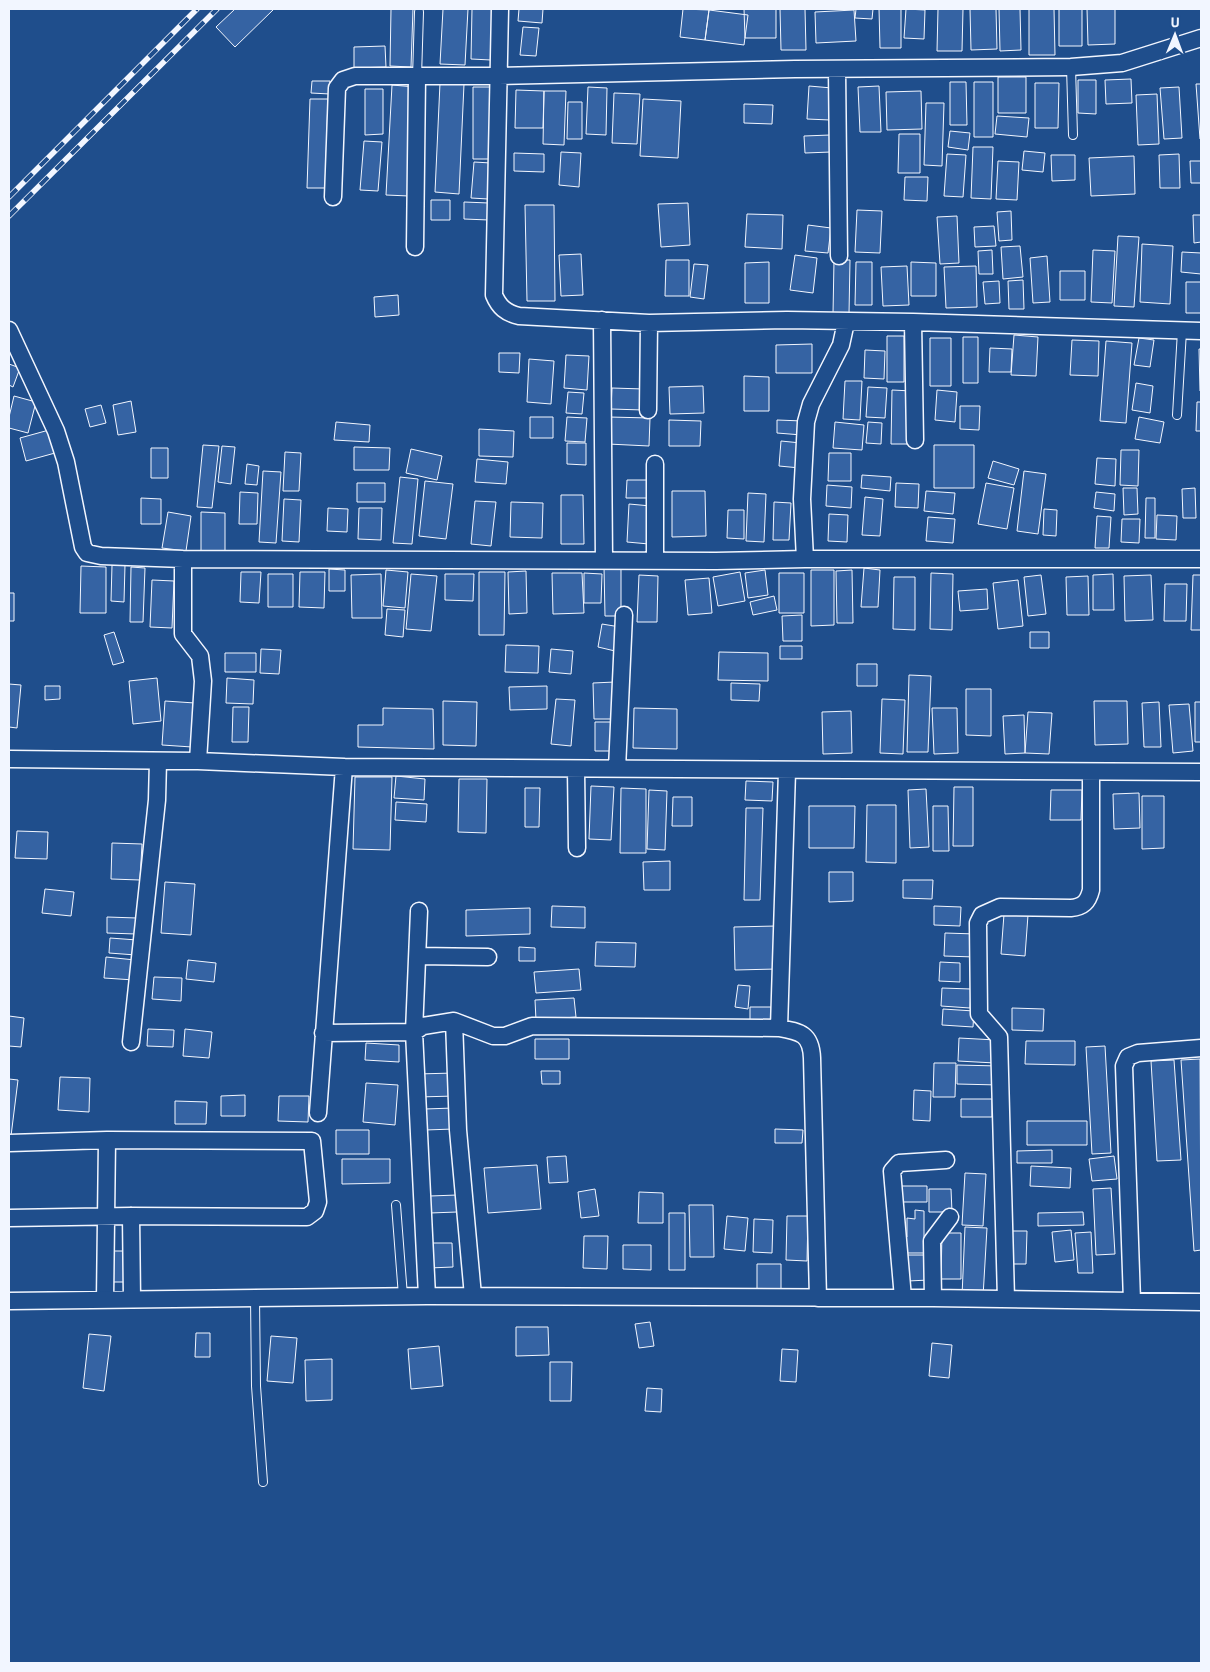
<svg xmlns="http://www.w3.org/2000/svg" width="1210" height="1672" viewBox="0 0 1210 1672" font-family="'Titillium Web',sans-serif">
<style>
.building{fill:#3563a3;stroke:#f2f6ff}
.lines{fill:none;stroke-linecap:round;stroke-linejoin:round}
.service-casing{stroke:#f2f6ff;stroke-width:10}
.minor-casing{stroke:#f2f6ff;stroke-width:19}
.service{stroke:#1f4e8c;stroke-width:8}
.minor{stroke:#1f4e8c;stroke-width:16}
.rail-casing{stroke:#f2f6ff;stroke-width:5.5}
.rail{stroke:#1f4e8c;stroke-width:4;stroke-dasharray:11;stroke-linecap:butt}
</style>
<rect width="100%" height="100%" fill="#1f4e8c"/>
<path class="building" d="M235,9H274L235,47L216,27Z
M391,9H413L411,67L390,66Z
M443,9H468L465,65L440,64Z
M472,9H493L491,60L471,59Z
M519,9H543L542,23L518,21Z
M683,9L709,10L705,40L680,37Z
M744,9H776V38H745Z
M780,9H805L806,50H781Z
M856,9H873L872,19L855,18Z
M879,9H901V48H880Z
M906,9L925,10L924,39L904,38Z
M938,9H963L962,51H937Z
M970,9H996L997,49L971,50Z
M999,9H1020L1021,50L1000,51Z
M1029,9H1054L1055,55H1029Z
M1059,9H1082V46H1059Z
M1087,9H1115V44L1088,45Z
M709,10L748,15L744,45L705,40Z
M854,10L856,41L816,43L815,12Z
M523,27L539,28L536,56L520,55Z
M385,46L386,67L354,68V47Z
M998,77H1026V113H998Z
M1131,79L1132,103L1106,104L1105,80Z
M1078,80H1096V114L1078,113Z
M312,81H330V94L311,93Z
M950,82H966L967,125H950Z
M974,82H993V137H974Z
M440,83L464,84L459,194L435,192Z
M1035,83H1059L1058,128H1035Z
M1196,84H1201V139H1200Z
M392,85L415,87L409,196L386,195Z
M809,86L832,88L830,120L807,119Z
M879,86L881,132H860L858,87Z
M473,87H491V159H473Z
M588,87L607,88L606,135L586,134Z
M1179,87L1182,138L1164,139L1160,88Z
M365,89H383V134L365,135Z
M516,90L544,91L543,128H515Z
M544,91H566L564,145L543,144Z
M921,91L922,129L887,130L886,92Z
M614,93L640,94L637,144L612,143Z
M1157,94L1159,144L1138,145L1136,95Z
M310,99H328L325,188H307Z
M643,99L681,101L678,158L640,156Z
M568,102H582V139H567Z
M926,103H944L942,166L924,165Z
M744,104L773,105L772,124L744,123Z
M997,116L1029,118L1027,137L995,134Z
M950,131L970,133L968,150L948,147Z
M899,134H920V173H898Z
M830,135L831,152L805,153L804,136Z
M364,141L382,142L378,191L360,190Z
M973,147H993L991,199L971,198Z
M1024,151L1045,153L1043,172L1022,170Z
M561,152L581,153L579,187L559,185Z
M514,153L544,154V172L514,171Z
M947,154L966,155L963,197L944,196Z
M1179,154L1180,188H1160L1159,155Z
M1051,155H1075V180L1052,181Z
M1134,156L1135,194L1091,196L1089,158Z
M998,161L1019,162L1017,200L996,199Z
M1190,161H1201V183H1191Z
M474,162L491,163L488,199L471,198Z
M905,177H928L927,201L904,200Z
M431,200H450V220H431Z
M464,202L489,203V220L464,219Z
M688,203L690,245L661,247L658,204Z
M525,205H554L555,301H527Z
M857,210L882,211L880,253L855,252Z
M1011,211L1012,240L999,241L997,212Z
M747,214L783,215L782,249L745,247Z
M1193,215H1201V242L1194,243Z
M957,216L959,263L940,264L937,217Z
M808,225L831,228L828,253L805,251Z
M994,226L996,246L975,247L974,227Z
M1118,236L1139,237L1134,307L1114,306Z
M1142,244L1173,246L1170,304L1140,302Z
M1020,246L1023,277L1003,279L1001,247Z
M992,250L993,274H979L978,251Z
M1093,250L1115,251L1112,303L1091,302Z
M1182,252L1201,253V274L1181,272Z
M581,254L583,295L561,296L559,255Z
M795,255L817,258L813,293L790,290Z
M1047,256L1050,302L1033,303L1030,258Z
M666,260H689V296H665Z
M834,260H850L849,314H833Z
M769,262V303H745V263Z
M856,262H872V305H855Z
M911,262L936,263V296H911Z
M694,264L708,265L704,299L690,297Z
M907,266L909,305L883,306L881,267Z
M976,266L977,307L946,308L944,267Z
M1060,271H1085V300H1060Z
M1023,280L1024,309H1009L1008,281Z
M999,281L1000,303L985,304L983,282Z
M1186,282H1201V313H1186Z
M398,295L399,315L375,317L374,297Z
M1014,335L1038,337L1036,376L1011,375Z
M887,336H904V382H887Z
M963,337H978V383H963Z
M930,338H951V386H930Z
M1139,338L1154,340L1150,367L1134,365Z
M1072,340L1099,341L1098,376L1070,375Z
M1106,341L1132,343L1126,423L1100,421Z
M812,344V373H776V345Z
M990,348L1012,349L1011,372H989Z
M1199,349H1201V390L1200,391Z
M865,350L885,351L884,379L864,378Z
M499,353H520L519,373L499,372Z
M566,355L589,356L587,390L564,388Z
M529,359L554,361L551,404L527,402Z
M9,364L20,368L13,387L9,385Z
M744,376L769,377V411H744Z
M845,381H862L860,420L843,419Z
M1136,383L1153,386L1150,413L1132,410Z
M703,386L704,413L670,414L669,387Z
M868,387L887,388L885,418L866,417Z
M612,388L644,389L643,410L611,409Z
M892,390L912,391L911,444H891Z
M937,390L957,392L955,422L935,420Z
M568,392L584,393L582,414L566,413Z
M14,396L36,402L28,433L9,428V417Z
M131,401L136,432L118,435L113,405Z
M1197,402H1201V431H1196Z
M101,405L106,423L90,427L85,409Z
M960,406H980L979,430L960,429Z
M530,417H553V438H530Z
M567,417L587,418L585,442L565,441Z
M609,417L650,418L649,446L608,444Z
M1139,417L1164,422L1160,443L1135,439Z
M669,420L701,421L700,446H669Z
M777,420L803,421L802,435L777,433Z
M336,422L370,425L369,442L334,440Z
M835,422L864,425L862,450L833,448Z
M868,422L882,423L881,444L866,443Z
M479,429L514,431L513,457L479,456Z
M49,430L55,453L26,461L20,438Z
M781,441L801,443L800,468L779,466Z
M567,443H586V465L567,464Z
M203,445L219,446L212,508L197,507Z
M934,445H974V488H934Z
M222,446L235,447L231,484L218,482Z
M354,447L390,448L389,470H354Z
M151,448H168V478H151Z
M411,449L442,456L437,480L406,473Z
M1121,450H1139L1138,486L1120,485Z
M285,452L301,453L299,491H283Z
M829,453H851V481H828Z
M1097,458L1116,459L1115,486L1095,484Z
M477,459L508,462L506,484L475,482Z
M993,461L1019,469L1014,485L988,478Z
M247,464L259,466L257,485L245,484Z
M263,471L281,472L276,543L259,542Z
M1024,471L1046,474L1038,534L1017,531Z
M862,475L891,477L890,491L861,488Z
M400,477L418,479L412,544L393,543Z
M627,480H655V498H626Z
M425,481L453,484L446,539L419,536Z
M357,483H385V502H357Z
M896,483L919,484L918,508L895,507Z
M986,483L1014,488L1007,529L978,524Z
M827,485L852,487L851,508L826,506Z
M1123,488H1137L1138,514L1124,515Z
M1195,488L1196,518H1183L1182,489Z
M672,491H705L706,536L672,537Z
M926,491L955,493L953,514L924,511Z
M240,492L258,493L257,524H239Z
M1096,492L1115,494L1114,511L1094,508Z
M748,493L766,494L764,542L746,541Z
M561,495H583L584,544H561Z
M865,497L883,499L880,536L862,535Z
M141,498L161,499V524H141Z
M1146,498H1155V538H1145Z
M284,499L301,500L299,542L282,541Z
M475,501L496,502L491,546L471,544Z
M511,502L543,503L542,538L510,537Z
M774,502L791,503L789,540H773Z
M629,504L651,506L649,544L627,542Z
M328,508L348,509L347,532L327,531Z
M359,508H382L381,540L358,539Z
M1044,509L1057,510L1056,536L1043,535Z
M728,510H744V539L727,538Z
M168,512L191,516L186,551L162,548Z
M201,512L225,513V552H201Z
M829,514L848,515L847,542L828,541Z
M1157,515L1177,516L1176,540L1156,539Z
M1097,516L1111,517L1109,548H1095Z
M928,517L955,519L953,543L926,541Z
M1122,519H1140L1139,543L1121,542Z
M112,565H125L124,602L111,601Z
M81,566L106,567V613H80Z
M131,567L145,568L143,622H130Z
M604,567H621V616H605Z
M864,568L880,570L878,607H861Z
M329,569L345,570V591H329Z
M386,570L408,572L405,608L383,606Z
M765,570L768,595L748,598L745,573Z
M811,570H834V625L811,626Z
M852,570L853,623H837L836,571Z
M526,571L527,613L509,614L508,572Z
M241,572H261L259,603L240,602Z
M300,572H325L324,608L299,607Z
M479,572H505L504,635H479Z
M740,572L745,601L718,606L713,577Z
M552,573H582L584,613L553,614Z
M584,573L602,574L601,603H584Z
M779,573H804V613H779Z
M931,573L953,574L952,630L930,629Z
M268,574H293V607H268Z
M381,574L382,618H352L351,575Z
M411,574L437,576L431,631L406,629Z
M445,574H474L473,601L445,600Z
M1113,574L1114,610H1093V575Z
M639,575L658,576L657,622H637Z
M1041,575L1046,614L1028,616L1024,577Z
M1151,575L1153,620L1125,621L1124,576Z
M1193,575H1201V630H1191Z
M1088,576L1089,615H1067L1066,577Z
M894,577H915V630L893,629Z
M709,578L712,613L688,615L685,580Z
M152,580L174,581L172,628L150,627Z
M1018,580L1023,626L998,629L993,583Z
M1165,584H1187L1186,621H1164Z
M987,589L988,609L960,611L958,591Z
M9,593H14V621H9Z
M774,596L777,610L753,615L750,602Z
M387,609L405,610L403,637L385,635Z
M802,615V641H783L782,616Z
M602,624L620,627L615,651L598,647Z
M114,632L124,662L113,665L104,635Z
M1030,632H1049V648H1030Z
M506,645L539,646L538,673L505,672Z
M780,646H802V659H780Z
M261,649L281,650L279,674L260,673Z
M551,649L573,651L571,674L549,672Z
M719,652L768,653V681L718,680Z
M225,653H256V672H225Z
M857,664H877V686H857Z
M909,675L931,676L928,752H907Z
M157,678L161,721L133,724L129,681Z
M227,678L254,680L253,704L226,703Z
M615,682L616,719H594L593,683Z
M731,683L760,684L759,701L731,700Z
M9,684L21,685L17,728L9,727Z
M45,686H60V699L45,700Z
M547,686V709L510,710L509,687Z
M966,689H991V736L966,735Z
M556,699L575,700L571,746L551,744Z
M882,699L905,700L903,754L880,753Z
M165,701L195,703L192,747L162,745Z
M443,701L477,702L476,746L443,745Z
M1094,701H1127L1128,744L1095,745Z
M1159,702L1161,747H1144L1142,703Z
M1195,702H1201V742H1195Z
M1189,704L1193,751L1173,753L1169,705Z
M233,707H249L248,742H232Z
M383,708L433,709L434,749L358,747V725H383Z
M634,708L677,709V749L633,748Z
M932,708H957L958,753L934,754Z
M851,711L852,753L823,754L822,712Z
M1028,712L1052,713L1049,754L1025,753Z
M1024,715L1025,753L1005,754L1003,716Z
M595,722H616V751H595Z
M396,776L425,779L424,800L394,798Z
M355,777H392L390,850L353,849Z
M459,779H487L486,833L458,832Z
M746,781L773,782L772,801L745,800Z
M591,786L614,787L611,840L589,839Z
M954,787H973V846H953Z
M525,788H540L539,827H525Z
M621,788L646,789V853H620Z
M926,789L929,847L910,848L908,790Z
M649,790L667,791L665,850L647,849Z
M1051,790H1082L1081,820H1050Z
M1139,793L1140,828L1114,829L1113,794Z
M1142,796H1164V848L1142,849Z
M673,797H692V826H672Z
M396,802L427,804L426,822L395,820Z
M867,805H896V863L866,862Z
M809,806H855L854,848H809Z
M933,806H948L949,851H933Z
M746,808H763L760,900H744Z
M17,831L48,832L47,859L15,858Z
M112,843L142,844L140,880L111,879Z
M670,861V890H644L643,862Z
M829,872H853V901L829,902Z
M903,880H933L932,899L903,898Z
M165,882L195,884L191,935L161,933Z
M45,889L74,892L71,916L42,913Z
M552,906L585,907V928L551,927Z
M934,906L961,907L960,926L934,925Z
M530,908V934L466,936V910Z
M1004,914L1028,915L1025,956L1001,954Z
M107,917L137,918L136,934L107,933Z
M776,926L777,969L735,970L734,927Z
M945,933L976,934L975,957L944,956Z
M110,938L137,940L136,955L109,953Z
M596,942L636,943L635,967L595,966Z
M519,947L535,948V961H519Z
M106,957L135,960L134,980L104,978Z
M188,960L216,963L214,982L186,979Z
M940,962L960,963V982L939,981Z
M579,969L581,990L536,993L534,972Z
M154,977L182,978L181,1001L152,999Z
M738,985L750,986L748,1009L735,1007Z
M942,988L971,989L970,1008L941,1006Z
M574,998L576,1017L536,1020L535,1000Z
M750,1007H771V1024H750Z
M1012,1008L1044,1009L1043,1031L1012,1030Z
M943,1009L974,1011L973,1027L942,1025Z
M9,1016L24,1018L21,1047L9,1046Z
M148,1029L174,1030L173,1047L147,1046Z
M185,1029L212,1032L209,1058L183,1056Z
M959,1038L996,1040L995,1063L958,1061Z
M535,1039H569V1059H535Z
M1026,1041H1075V1065L1025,1064Z
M366,1043L399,1045V1062L365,1060Z
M1105,1046L1111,1153L1092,1154L1086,1047Z
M1200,1059L1201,1250L1194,1251L1181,1060Z
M1174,1060L1181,1160L1157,1161L1151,1061Z
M934,1063H956L955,1097H933Z
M957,1065L999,1066V1085L957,1084Z
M541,1071H560V1084H542Z
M454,1073L455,1096L418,1097L417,1074Z
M60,1077L90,1078L89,1112L58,1110Z
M9,1079L18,1080L11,1136L9,1135Z
M366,1083L398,1085L395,1125L363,1122Z
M914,1090L931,1091L930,1121L913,1120Z
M245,1095V1116H221V1096Z
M279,1096H309L308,1122L278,1121Z
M961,1099H992V1117H961Z
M175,1101L207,1102L206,1124H175Z
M453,1108L454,1129L425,1130V1109Z
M1027,1121H1087V1145H1027Z
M775,1129L803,1130L802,1143H775Z
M336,1130H369V1154H336Z
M1052,1150V1163H1017V1151Z
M566,1156L568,1182L549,1183L547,1157Z
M1114,1156L1117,1179L1092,1181L1089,1159Z
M342,1159H390V1183L342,1184Z
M537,1165L541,1209L488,1213L484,1168Z
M1031,1166L1071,1168L1070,1188L1030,1186Z
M965,1173L986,1174L983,1226L962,1225Z
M900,1186H927V1202H899Z
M1111,1188L1115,1254L1096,1255L1093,1189Z
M595,1189L599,1216L581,1218L578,1192Z
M929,1189H951L952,1212H929Z
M639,1192L663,1193V1223H638Z
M457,1195V1212L430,1213V1196Z
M689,1205H713L714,1257H690Z
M915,1210L924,1211V1253H907V1249H901V1236L907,1237V1218L915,1219Z
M1083,1212L1084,1225L1038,1226V1213Z
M669,1213H685V1270H669Z
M727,1216L748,1218L745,1251L724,1249Z
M787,1216H808L807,1261L786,1260Z
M754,1219L773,1220L772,1253L753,1252Z
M965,1227L987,1228L983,1297L962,1296Z
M1071,1230L1074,1260L1055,1262L1052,1232Z
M1006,1231H1027L1026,1264H1005Z
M1091,1232L1093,1273H1078L1075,1233Z
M942,1233H961V1279H941Z
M584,1236H608L607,1269L583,1268Z
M428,1243H452L453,1267L429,1268Z
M623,1245H651V1270L623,1269Z
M106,1251H129L128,1282H106Z
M907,1255H929V1280L908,1281Z
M757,1264H781V1289H757Z
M650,1322L654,1346L639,1348L635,1324Z
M516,1327H548L549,1355L516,1356Z
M196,1333H210V1357H195Z
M89,1334L111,1336L104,1391L83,1388Z
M271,1336L297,1338L293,1383L267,1381Z
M932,1343L952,1345L949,1378L929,1376Z
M439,1346L443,1386L411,1389L408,1349Z
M782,1349L798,1350L796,1382L780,1381Z
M332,1359V1400L306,1401L305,1360Z
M550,1362H572L571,1401H550Z
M647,1388L662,1389L661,1412L645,1411Z"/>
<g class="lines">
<g class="service-casing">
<path id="service" d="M1071,67L1073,135
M417,77L419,12
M1177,415L1182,331
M396,1205L403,1296
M255,1298L256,1386L263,1482"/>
</g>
<g class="minor-casing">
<path id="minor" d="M500,9L494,295C499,307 506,313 519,316L649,323L787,320L913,322L1201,331
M837,69L839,256
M333,197L337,88L343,80L355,76H499L795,69L1071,67L1122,63L1201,38
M415,247L417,77
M602,320L604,560
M913,322L915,440
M9,330L56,431L66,462L83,547L87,553L101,556L183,559L716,561L805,559H1201
M648,410L649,323
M183,559V634L200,656L203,681L198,761
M805,559L802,499L806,422L811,404L841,345L846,322
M655,561V464
M9,759L198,761L344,767L1201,772
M576,769L577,848
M617,769L624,615
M419,911L414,1032L427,1296
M418,956L488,957
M454,1021L458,1130L473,1296
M779,1028L787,771
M323,1033L414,1032L423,1026L454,1021L493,1036H505L532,1026L779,1028C801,1032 811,1034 812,1058L818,1298
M131,1042L157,800L158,761
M318,1113L344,767
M9,1143L107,1140
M131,1216L132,1299
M9,1218L131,1216L307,1217L315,1211L318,1202L312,1141L107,1140L105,1300
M903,1298L892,1171L899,1163L946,1160
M933,1298L932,1241L950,1217
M1006,1299L999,1037L979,1014L978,923L982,915L1000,907L1071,908C1083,907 1088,902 1091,890V773
M9,1301L427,1296L933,1298L1201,1302
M1132,1301L1124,1066L1128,1057L1138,1053L1201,1048"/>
</g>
<use href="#service" class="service"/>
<use href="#minor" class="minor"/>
<g class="rail-casing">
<path id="rail" d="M9,197L197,9
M9,216L217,9"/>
</g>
<use href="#rail" class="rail"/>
</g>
<rect width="1210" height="1672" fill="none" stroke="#f2f6ff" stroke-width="20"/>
<g transform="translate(1175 35) rotate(1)" stroke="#1f4e8c" stroke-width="4" paint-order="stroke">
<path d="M0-4L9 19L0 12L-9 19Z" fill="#f2f6ff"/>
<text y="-8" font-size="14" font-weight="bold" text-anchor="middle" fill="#f2f6ff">U</text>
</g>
</svg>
